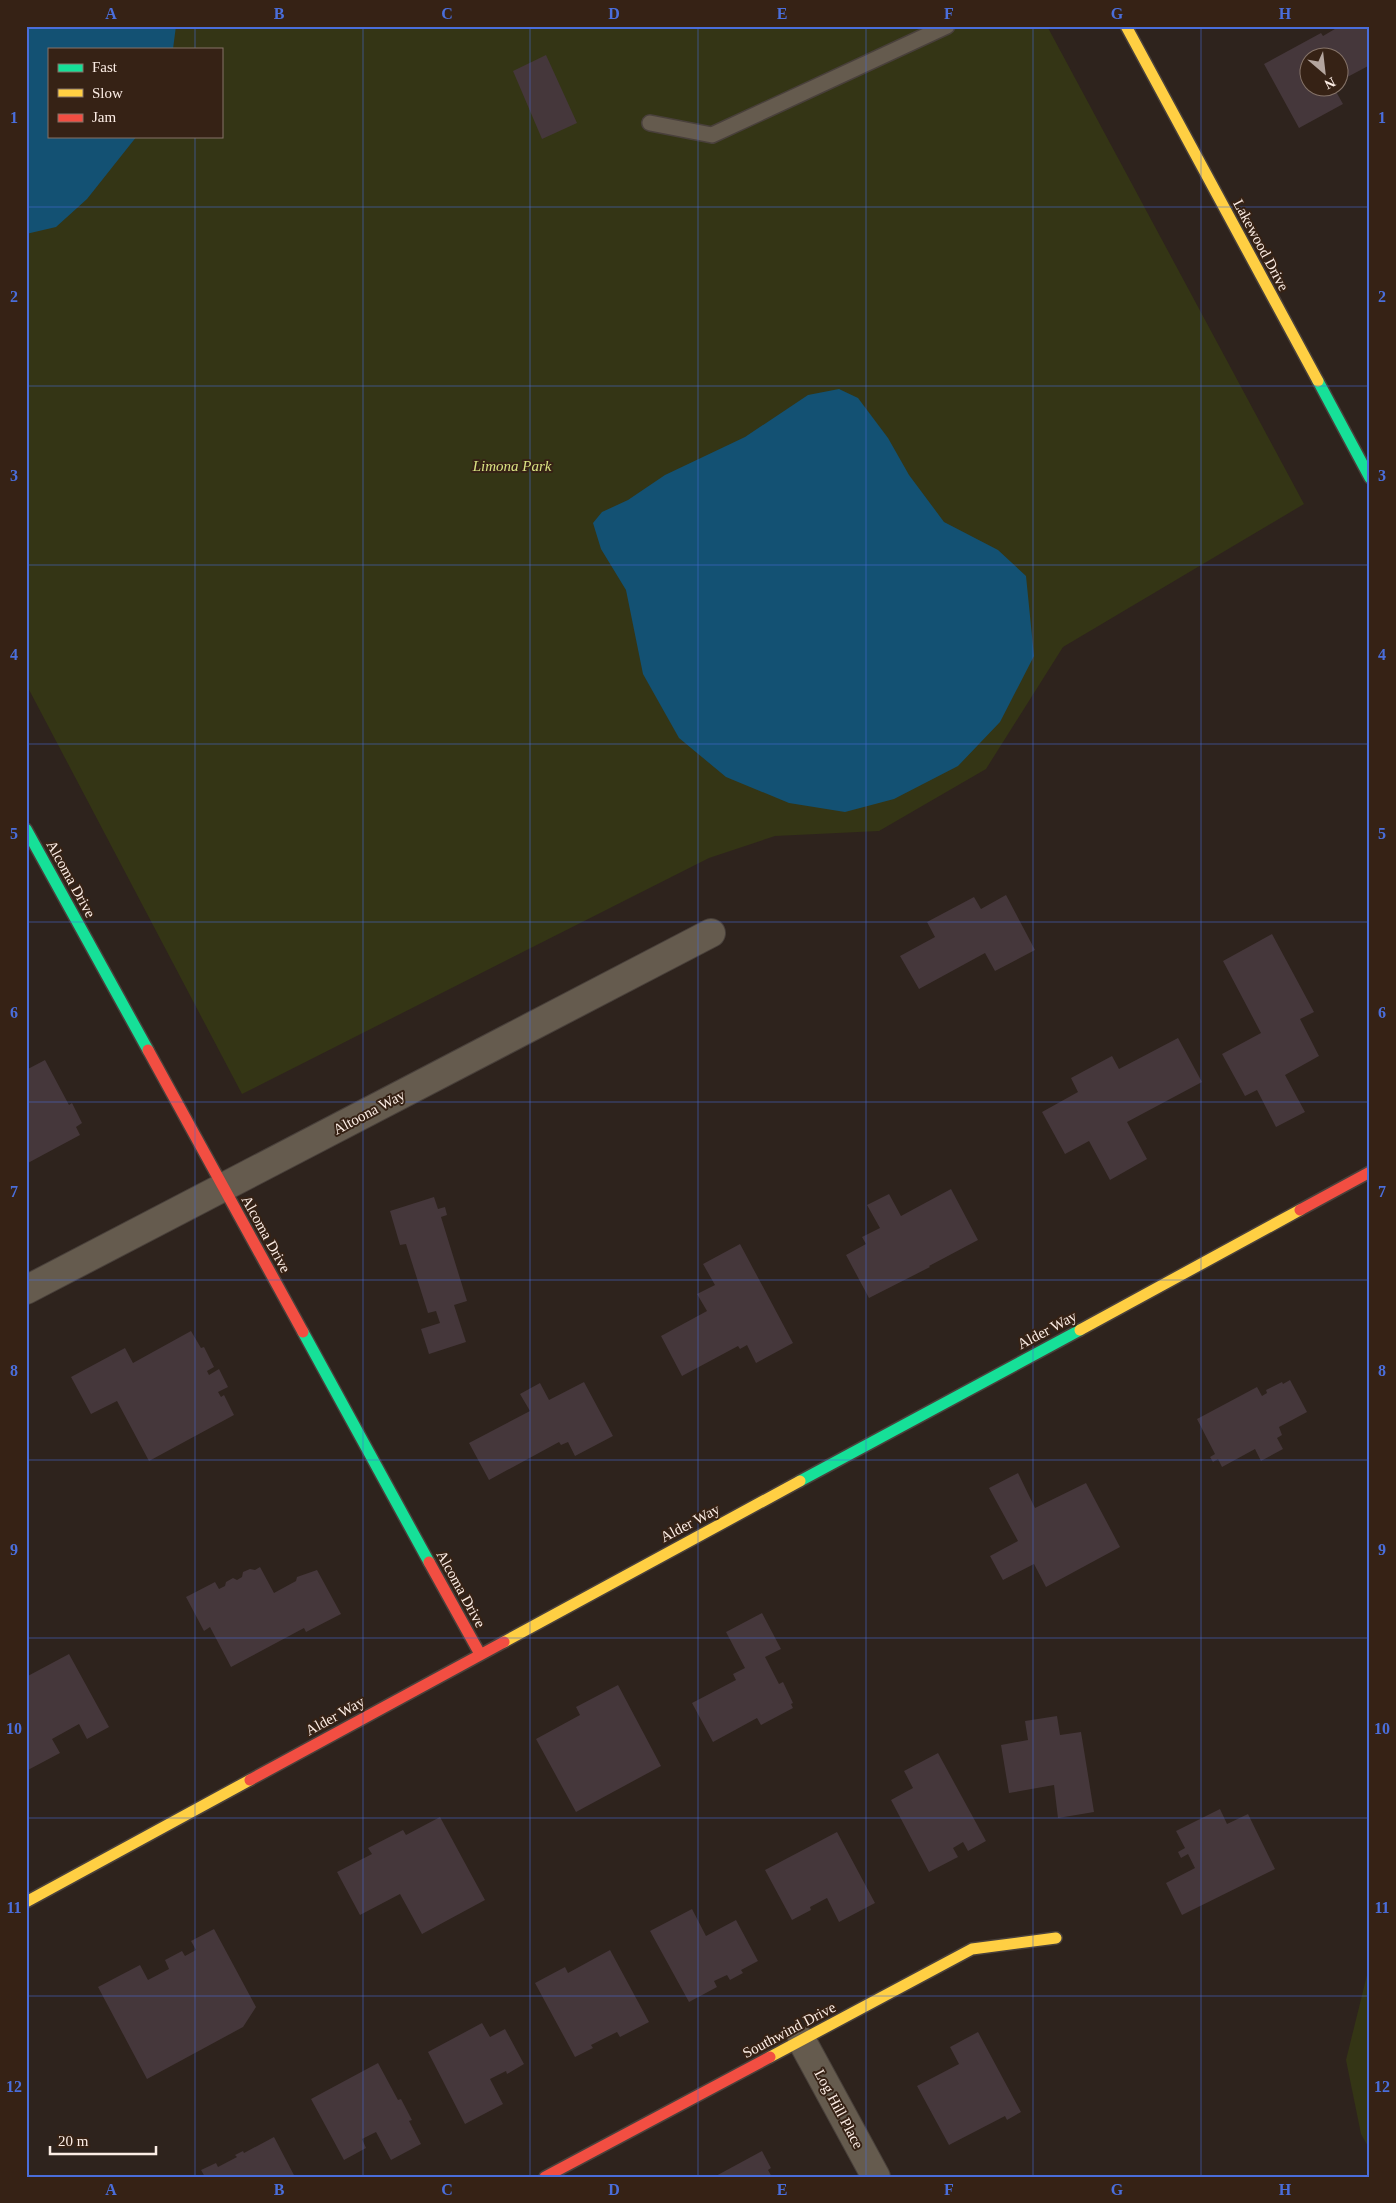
<svg xmlns="http://www.w3.org/2000/svg" width="1396" height="2203" viewBox="0 0 1396 2203" font-family="Georgia,serif">
<style>
.green{fill:#343515;fill-rule:evenodd}
.water{fill:#135173}
.building{fill:#45373b}
.lines{fill:none;stroke-linecap:round;stroke-linejoin:round}
.lane-casing{stroke:#49403b;stroke-width:18}
.street-casing{stroke:#49403b;stroke-width:30}
.fast-casing{stroke:#49403b;stroke-width:14}
.slow-casing{stroke:#49403b;stroke-width:14}
.jam-casing{stroke:#49403b;stroke-width:14}
.lane{stroke:#655b4e;stroke-width:15}
.street{stroke:#655b4e;stroke-width:28}
.fast{stroke:#16e098;stroke-width:11}
.slow{stroke:#ffcf43;stroke-width:11}
.jam{stroke:#f24e42;stroke-width:11}
.grid{fill:none;stroke:#4a6edb;stroke-width:1;stroke-opacity:0.55}
.labels{text-anchor:middle;stroke-width:4;stroke-linejoin:round;paint-order:stroke}
.street-label{font-size:15px;fill:#fcede5;stroke:#362215}
.park-label{font-size:15px;font-style:italic;fill:#d9e282;stroke:#362215}
.neatline{fill:none;stroke:#4a6edb;stroke-width:2}
.grid-label{font-size:16px;text-anchor:middle;font-weight:bold;fill:#4a6edb}
</style>
<rect width="100%" height="100%" fill="#2e231d"/>
<path class="green" d="M26,26H1047L1304,504L1063,647L986,769L879,831L775,836L709,858L242,1094L26,684ZM49,49H221V136H49Z
M1370,1973V2150L1361,2134L1346,2060L1367,1975Z"/>
<path class="water" d="M26,26H176L173,49H49V136H137L87,199L56,227L26,234Z
M839,389L858,398L888,438L909,475L944,522L998,550L1026,576L1034,656L1000,722L958,766L894,799L845,812L789,803L726,777L679,738L643,674L626,590L601,549L593,523L602,512L628,500L665,475L745,437L808,395Z"/>
<path class="building" d="M1340,26H1370V65L1338,82V58H1308V88H1334L1343,104L1299,128L1264,64L1321,33L1323,36Z
M546,55L577,123L542,139L513,71Z
M1006,895L1035,950L995,971L985,953L919,989L900,956L935,937L927,922L974,897L981,909Z
M1272,934L1314,1012L1300,1019L1319,1056L1285,1075L1305,1112L1276,1127L1257,1090L1245,1096L1222,1054L1261,1033L1223,961Z
M1178,1038L1202,1082L1127,1122L1147,1159L1110,1180L1089,1141L1065,1154L1042,1112L1078,1092L1071,1078L1112,1056L1119,1069Z
M45,1060L69,1105L72,1103L82,1123L76,1127L80,1135L26,1164V1070Z
M951,1189L978,1240L929,1266L930,1267L869,1298L846,1255L866,1244L862,1237L880,1228L867,1205L889,1194L901,1216Z
M434,1197L438,1209L445,1207L447,1215L441,1217L467,1301L454,1305L466,1342L429,1354L421,1329L440,1323L436,1311L428,1313L406,1244L400,1245L390,1211Z
M740,1244L793,1343L756,1363L747,1345L740,1349L738,1346L682,1376L661,1336L707,1311L697,1294L715,1285L703,1264Z
M191,1331L201,1348L204,1347L214,1367L207,1371L209,1375L219,1369L228,1387L218,1392L221,1397L224,1395L234,1415L149,1461L117,1401L91,1414L71,1377L125,1348L133,1363Z
M1290,1380L1307,1412L1279,1427L1282,1435L1277,1438L1283,1449L1261,1461L1255,1449L1222,1467L1218,1459L1213,1462L1210,1457L1215,1454L1197,1419L1257,1387L1262,1396L1267,1393L1266,1390L1282,1382L1283,1384Z
M584,1382L613,1436L575,1456L568,1442L561,1445L559,1442L489,1480L469,1443L530,1411L520,1394L540,1383L549,1400Z
M1018,1473L1035,1508L1086,1483L1120,1547L1046,1587L1034,1564L1003,1580L990,1556L1018,1541L989,1488Z
M260,1567L274,1593L296,1581L297,1577L317,1570L341,1614L306,1632L304,1628L231,1667L210,1627L204,1631L186,1597L215,1582L219,1589L225,1586L226,1582L233,1578L237,1580L242,1577L243,1572L250,1569L255,1570Z
M762,1613L781,1649L765,1657L779,1684L783,1682L793,1703L791,1704L793,1708L761,1725L757,1718L713,1742L692,1703L736,1680L733,1674L745,1668L726,1632Z
M69,1654L109,1727L87,1739L79,1724L52,1739L60,1753L26,1771V1677Z
M618,1685L661,1766L576,1812L536,1739L580,1715L576,1707Z
M1057,1716L1060,1735L1081,1732L1094,1812L1058,1818L1054,1785L1009,1793L1001,1745L1028,1740L1025,1721Z
M938,1753L986,1841L968,1851L963,1842L953,1848L958,1857L929,1872L891,1800L913,1788L904,1771Z
M1220,1809L1227,1824L1248,1814L1275,1869L1182,1915L1166,1883L1195,1868L1188,1854L1181,1858L1178,1852L1185,1848L1176,1831Z
M440,1817L485,1900L422,1934L400,1894L360,1915L337,1872L372,1854L368,1848L403,1830L406,1835Z
M837,1832L875,1903L839,1922L827,1898L810,1907L811,1910L792,1920L765,1870Z
M692,1909L706,1936L736,1920L758,1961L741,1970L743,1973L730,1980L727,1975L714,1981L717,1987L689,2002L650,1931Z
M214,1929L256,2007L243,2027L147,2079L98,1987L140,1965L148,1980L169,1969L165,1960L182,1951L185,1956L196,1950L191,1941Z
M610,1950L649,2022L620,2037L617,2032L591,2045L593,2048L575,2057L535,1983L565,1967L568,1973Z
M482,2023L490,2037L505,2029L524,2064L507,2074L506,2071L490,2079L503,2104L465,2124L428,2052Z
M978,2032L1021,2112L1007,2120L1005,2116L949,2145L917,2086L959,2064L950,2047Z
M378,2063L398,2100L401,2099L412,2120L409,2121L421,2144L391,2160L376,2132L362,2139L366,2148L344,2160L311,2099Z
M274,2137L295,2177H205L201,2170L216,2163L218,2167L237,2157L235,2155L243,2151L244,2153Z
M762,2151L771,2168L768,2170L772,2177H714Z"/>
<g class="lines">
<g class="lane-casing">
<path id="lane" d="M650,123L712,135L947,26"/>
</g>
<g class="street-casing">
<path id="street" d="M26,1290L711,933
M802,2041L876,2177"/>
</g>
<g class="fast-casing">
<path id="fast" d="M1318,381L1370,478
M26,829L148,1050
M303,1332L429,1562
M800,1481L1080,1330"/>
</g>
<g class="slow-casing">
<path id="slow" d="M1126,26L1318,381
M1080,1330L1300,1210
M504,1642L800,1481
M26,1902L250,1780
M770,2057L972,1949L1056,1938"/>
</g>
<g class="jam-casing">
<path id="jam" d="M148,1050L303,1332
M1300,1210L1370,1172
M429,1562L480,1654
M250,1780L504,1642
M545,2177L770,2057"/>
</g>
<use href="#lane" class="lane"/>
<use href="#street" class="street"/>
<use href="#fast" class="fast"/>
<use href="#slow" class="slow"/>
<use href="#jam" class="jam"/>
</g>
<path class="grid" d="M195,26V49M363,26V2177M530,26V2177M698,26V2177M866,26V2177M1033,26V2177M1201,26V2177M195,136V2177M26,207H1370M26,386H1370M26,565H1370M26,744H1370M26,922H1370M26,1102H1370M26,1280H1370M26,1460H1370M26,1638H1370M26,1818H1370M26,1996H1370"/>
<g class="labels">
<g class="street-label">
<text transform="translate(1261 245) rotate(62)" y="5">Lakewood Drive</text>
<text transform="translate(71 879) rotate(61)" y="5">Alcoma Drive</text>
<text transform="translate(369 1112) rotate(-28)" y="5">Altoona Way</text>
<text transform="translate(266 1234) rotate(61)" y="5">Alcoma Drive</text>
<text transform="translate(1047 1330) rotate(-28)" y="5">Alder Way</text>
<text transform="translate(690 1523) rotate(-28)" y="5">Alder Way</text>
<text transform="translate(461 1589) rotate(61)" y="5">Alcoma Drive</text>
<text transform="translate(335 1716) rotate(-29)" y="5">Alder Way</text>
<text transform="translate(789 2030) rotate(-28)" y="5">Southwind Drive</text>
<text transform="translate(839 2109) rotate(62)" y="5">Log Hill Place</text>
</g>
<g class="park-label">
<text x="512" y="471">Limona Park</text>
</g>
</g>
<rect width="1396" height="2203" fill="none" stroke="#362215" stroke-width="55"/>
<rect x="48" y="48" width="175" height="90" fill="#362215" stroke="#857368"/>
<rect x="58" y="64" width="25" height="8" fill="#16e098" stroke="#857368"/>
<text x="92" y="72" font-size="15" fill="#fcede5">Fast</text>
<rect x="58" y="89" width="25" height="8" fill="#ffcf43" stroke="#857368"/>
<text x="92" y="98" font-size="15" fill="#fcede5">Slow</text>
<rect x="58" y="114" width="25" height="8" fill="#f24e42" stroke="#857368"/>
<text x="92" y="122" font-size="15" fill="#fcede5">Jam</text>
<g transform="translate(1324 72) rotate(152)"><circle r="24" fill="#362215" stroke="#857368"/>
<path d="M0-4L9 19L0 12L-9 19Z" fill="#b4a69f"/>
<text y="-8" font-size="14" font-weight="bold" text-anchor="middle" fill="#fcede5">N</text>
</g>
<path d="M50 2146v8h106v-8" fill="none" stroke="#fcede5" stroke-width="2.5"/>
<text x="58" y="2146" font-size="15" fill="#fcede5" stroke="#362215" stroke-width="4" paint-order="stroke">20 m</text>
<rect x="28" y="28" width="1340" height="2148" class="neatline"/>
<g class="grid-label">
<text x="111" y="19">A</text>
<text x="279" y="19">B</text>
<text x="447" y="19">C</text>
<text x="614" y="19">D</text>
<text x="782" y="19">E</text>
<text x="949" y="19">F</text>
<text x="1117" y="19">G</text>
<text x="1285" y="19">H</text>
<text x="14" y="123">1</text>
<text x="1382" y="123">1</text>
<text x="14" y="302">2</text>
<text x="1382" y="302">2</text>
<text x="14" y="481">3</text>
<text x="1382" y="481">3</text>
<text x="14" y="660">4</text>
<text x="1382" y="660">4</text>
<text x="14" y="839">5</text>
<text x="1382" y="839">5</text>
<text x="14" y="1018">6</text>
<text x="1382" y="1018">6</text>
<text x="14" y="1197">7</text>
<text x="1382" y="1197">7</text>
<text x="14" y="1376">8</text>
<text x="1382" y="1376">8</text>
<text x="14" y="1555">9</text>
<text x="1382" y="1555">9</text>
<text x="14" y="1734">10</text>
<text x="1382" y="1734">10</text>
<text x="14" y="1913">11</text>
<text x="1382" y="1913">11</text>
<text x="14" y="2092">12</text>
<text x="1382" y="2092">12</text>
<text x="111" y="2195">A</text>
<text x="279" y="2195">B</text>
<text x="447" y="2195">C</text>
<text x="614" y="2195">D</text>
<text x="782" y="2195">E</text>
<text x="949" y="2195">F</text>
<text x="1117" y="2195">G</text>
<text x="1285" y="2195">H</text>
</g>
</svg>
